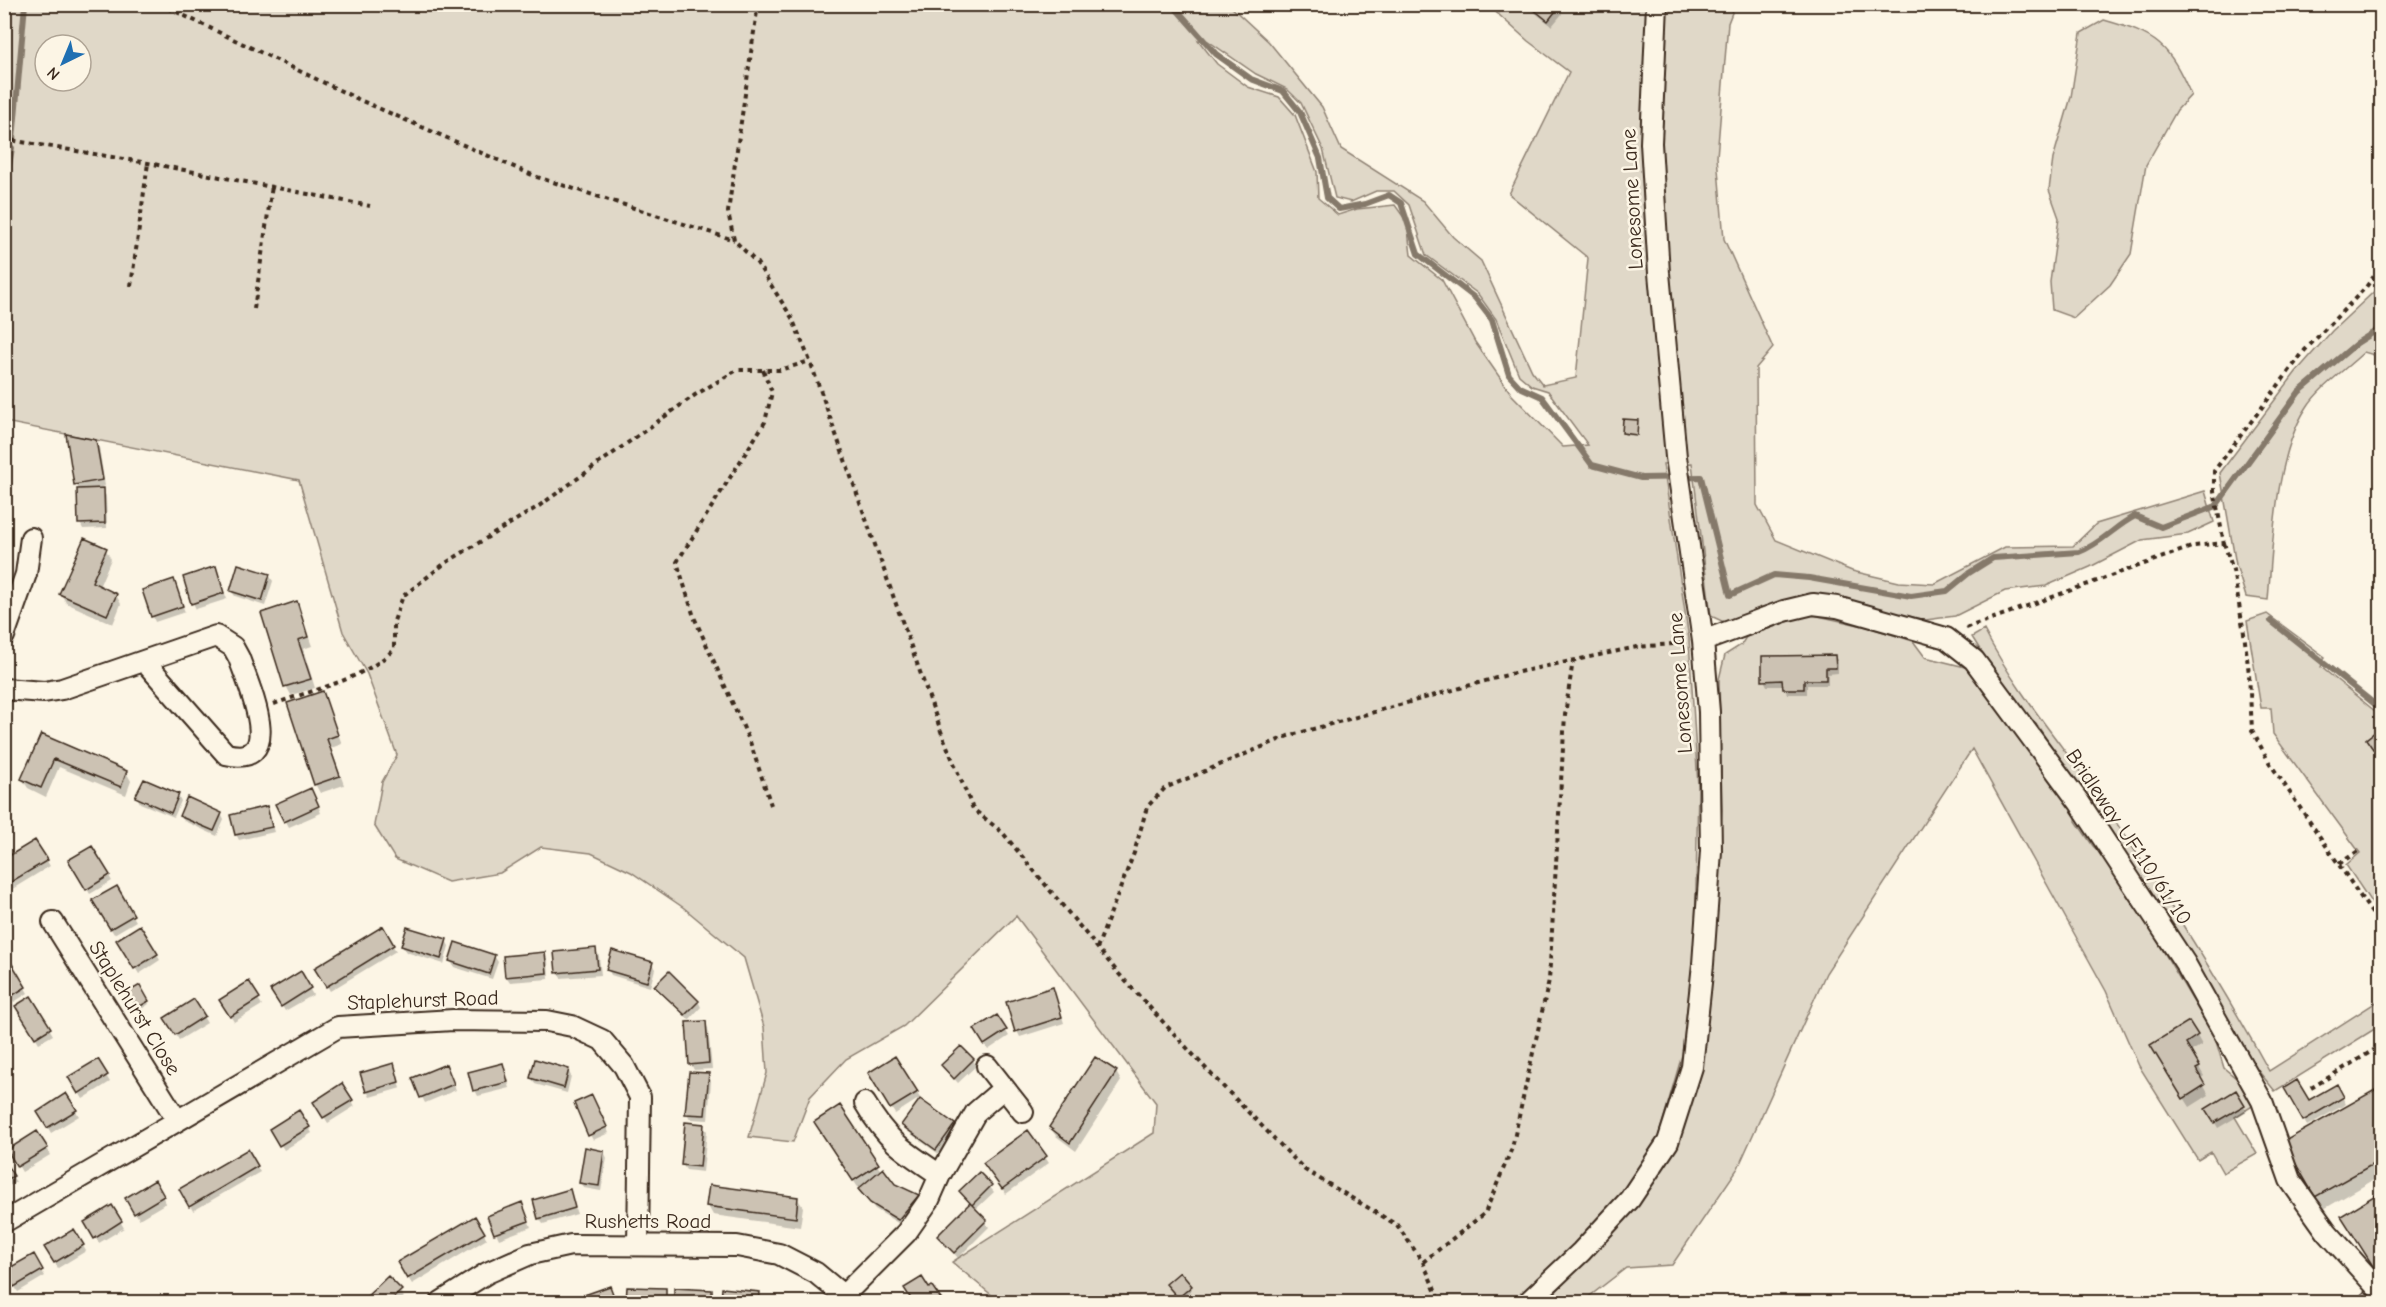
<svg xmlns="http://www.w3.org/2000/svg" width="2386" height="1307" viewBox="0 0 2386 1307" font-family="'Comic Neue',sans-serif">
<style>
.green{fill:#e0d8c8;stroke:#8e8173;stroke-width:1.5;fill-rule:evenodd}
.shadow{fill:#0003}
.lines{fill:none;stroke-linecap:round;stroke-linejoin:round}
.stream{stroke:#85796b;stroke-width:6}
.building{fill:#ccc2b3;stroke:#3b2a1e;stroke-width:1.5}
.minor-casing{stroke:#3b2a1e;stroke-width:24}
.path{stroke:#3b2a1e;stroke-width:4;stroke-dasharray:4.5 4.5;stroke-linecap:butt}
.minor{stroke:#fcf5e5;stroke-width:20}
.labels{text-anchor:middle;stroke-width:5;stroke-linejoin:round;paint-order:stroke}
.street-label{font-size:21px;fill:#3b2a1e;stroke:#fcf5e5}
</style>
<rect width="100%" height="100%" fill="#fcf5e5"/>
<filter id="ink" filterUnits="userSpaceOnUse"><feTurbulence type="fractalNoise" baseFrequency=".0167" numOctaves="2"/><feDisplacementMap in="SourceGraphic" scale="12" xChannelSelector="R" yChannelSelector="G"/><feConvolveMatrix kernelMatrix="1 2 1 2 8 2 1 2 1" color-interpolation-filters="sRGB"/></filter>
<g filter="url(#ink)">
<path class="green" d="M4,5H1229L1269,42L1322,107L1341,149L1423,201L1453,237L1481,261L1532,371L1543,385L1576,378L1588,258L1509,194L1569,72L1528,41L1488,5H1735L1728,23L1717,157L1724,239L1773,348L1756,368L1757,505L1776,540L1852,571L1899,582L1934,584L2005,547L2073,546L2096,524L2205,491L2214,522L2188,534L2142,540L2090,567L2046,586L2005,591L1955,616L1926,620L1810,594L1759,608L1726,623L1711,616L1692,463L1663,464L1689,639L1698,786L1695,940L1682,1055L1658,1138L1622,1192L1549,1271L1515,1302H1000L952,1262L1154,1133L1156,1103L1016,916L904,1026L846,1059L810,1097L793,1142L749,1137L767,1073L764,1027L744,958L684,908L631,872L591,853L541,847L500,873L448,882L395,859L374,825L382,782L397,755L367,674L343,632L299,480L5,422ZM1198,40L1208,41L1256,74L1287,89L1301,103L1323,149L1335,198L1351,202L1376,191H1394L1409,205L1426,255L1478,294L1496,319L1519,375L1532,386L1548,391L1588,445L1563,447L1512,395L1475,342L1442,280L1411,255L1407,222L1395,205L1357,209L1338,215L1318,198L1317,172L1295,115L1279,97L1248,87L1217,64ZM45,45H81V81H45Z
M2104,20C2157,35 2169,44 2191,95L2177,110L2146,165L2131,254L2110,285L2074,318L2052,310L2050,282L2059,218L2049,190L2053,159L2071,97L2081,33Z
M2381,285V357L2364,352C2347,368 2319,388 2307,407C2275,455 2273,542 2268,600L2246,597L2236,565L2220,473L2296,372L2332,331Z
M1809,614L1868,627L1913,641L1925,657L1969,668L2077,811L2076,821L2093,846L2111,863L2215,1038L2224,1068L2242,1083L2254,1105L2235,1117L2257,1154L2223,1173L2211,1152L2198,1160L2139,1066L2106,991L1972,749L1826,973L1738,1168L1672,1265L1626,1268L1582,1302H1546L1629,1215L1676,1147L1703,1065L1722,810L1719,679L1725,655L1741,645L1746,637Z
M2267,614L2325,657L2321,667L2381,716V741L2375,732L2366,739L2373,749L2381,743V917L2346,865L2360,853L2273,734L2271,708H2261L2247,621Z
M1984,630C2015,690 2059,741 2098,796C2159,885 2217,976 2269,1071L2381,999V1025L2275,1091L2250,1061L2036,723L2014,704L1972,637Z"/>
<path class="shadow" d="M1524,4H1554L1562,14L1552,26Z
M1637,421L1638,436L1625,435L1623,433Z
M95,441L99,447L105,486L90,490H103L106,496L107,528L83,529L80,523L79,489L76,484Z
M106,550L111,559L99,587L116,595L121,604L113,624L66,603L61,594Z
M215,568L227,599L196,609L193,603Z
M269,575L273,581L265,606L235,596L231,591Z
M173,581L185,612L155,622L143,591Z
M296,603L312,646L303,649L315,688L291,695L286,686Z
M1835,656L1838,662V673L1828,674V685H1807V694H1787L1784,686H1767L1764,680Z
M322,693L342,744L331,748L344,785L320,793L315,784Z
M2374,734L2382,744L2376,750L2368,739Z
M41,736L126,772L131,781L126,795L59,767L46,797L28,788L22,779Z
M178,795L181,801L174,817L140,803L137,797Z
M314,795L321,813L289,827L277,804Z
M267,808L274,832L239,840L236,834Z
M221,814L224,820L217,836L184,821L181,816Z
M35,842L50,866L4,894V860Z
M92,848L112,881L90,894L70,861Z
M116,888L136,921L114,934L94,901Z
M140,927L160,960L139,974L118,940Z
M382,928L396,951L330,991L316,968Z
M446,941L449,946L444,964L406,952L402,946Z
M596,950L599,956L601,975L561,978L557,972Z
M544,954L548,960L549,979L510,982L506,976Z
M6,956L28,993L14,1002L4,986Z
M494,956L498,962L492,979L454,967L451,961Z
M652,964L655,969L650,987L611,975L608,969Z
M300,973L313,995L285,1011L272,990Z
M248,983L262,1005L234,1022L221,1000Z
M656,986L698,1001L701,1007L689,1020Z
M139,987L149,1004L140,1010L130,993Z
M1055,994L1064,1023L1020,1037L1017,1031Z
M31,998L53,1035L39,1043L17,1006Z
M193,1001L207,1023L179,1040L166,1018Z
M997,1017L1009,1036L988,1050L976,1030Z
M705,1022L708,1028L712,1069L694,1070L691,1064Z
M2197,1036L2202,1045L2190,1052L2204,1076L2200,1079L2209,1095L2190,1107L2157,1055Z
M895,1058L920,1098L895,1114L870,1074Z
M973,1060L976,1066L958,1083L943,1066Z
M97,1061L110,1082L83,1099L70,1078Z
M502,1064L510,1088L478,1096L475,1090Z
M393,1065L401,1088L370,1097L367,1091Z
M568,1070L571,1076L567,1093L535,1084L532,1078Z
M449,1072L456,1090L425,1103L422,1097Z
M1116,1072L1121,1081L1076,1151L1056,1136L1050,1127Z
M708,1075L711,1081L708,1120L690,1119L687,1113Z
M342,1085L355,1106L328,1123L315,1102Z
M2336,1086L2346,1104L2307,1126L2286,1088L2309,1102Z
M2382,1088V1175L2324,1209L2285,1143Z
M2235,1092L2247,1111L2218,1128L2207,1109Z
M66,1095L79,1116L51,1133L39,1112Z
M594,1102L609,1133L593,1140L590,1135Z
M840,1107L881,1171L894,1186L918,1197L921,1202L901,1225L875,1209L859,1189L822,1132Z
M299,1112L312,1133L284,1150L271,1129Z
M903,1125H954L957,1131L940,1155L906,1130Z
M703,1126L707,1131L703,1172L686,1170L682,1164Z
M1028,1132L1049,1163L1006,1194L988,1169Z
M37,1133L50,1155L22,1172L9,1150Z
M247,1151L260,1172L193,1211L181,1190Z
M604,1152L607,1158L601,1191L584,1188L580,1183Z
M4,1164L16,1182L4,1189Z
M979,1174L994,1192L975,1210L989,1227L958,1258L939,1236L971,1204Z
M154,1182L166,1203L139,1219L127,1198Z
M569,1191L577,1214L543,1224L539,1218Z
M797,1198L803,1207L800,1227L713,1215L708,1206Z
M522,1204L531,1227L499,1239L489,1217Z
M112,1207L124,1228L99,1243L86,1223Z
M474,1218L487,1239L412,1284L399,1263Z
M74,1231L86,1251L58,1268L46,1248Z
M33,1256L45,1276L18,1292L6,1272Z
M1180,1274L1192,1289L1180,1300L1169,1286Z
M388,1278L404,1297L398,1302H363Z
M628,1289L665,1290L668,1302H628Z
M675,1290L711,1291L715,1302H675Z
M724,1290L759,1293L762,1302H722Z
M613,1294L616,1302H576L575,1300Z"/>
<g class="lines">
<path class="stream" d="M1172,4L1216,54L1251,79L1283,91L1300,112L1320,158L1327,198L1339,209L1365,204L1389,195L1401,203L1418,254L1475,298L1492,320L1509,375L1520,387L1542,397L1592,465L1641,478L1701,477L1730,595L1774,575L1809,578L1911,596L1947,591L1969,573L1993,558L2079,552C2101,544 2115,526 2135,516L2161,527L2216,506L2299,392L2357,343L2382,327
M13,140L25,4
M4,194L12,148
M2271,621L2382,710"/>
</g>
<path class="building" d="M1527,4H1557L1559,7L1548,21Z
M1623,419L1638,420L1637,435L1622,433Z
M66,434L96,440L103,480L74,485Z
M104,488L105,523L78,524L77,489Z
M84,538L107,548L92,582L117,594L107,615L59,594Z
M238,564L270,574L262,601L230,591Z
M216,566L224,593L191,604L183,577Z
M174,579L183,606L151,617L142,590Z
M297,601L308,637L298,640L311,679L284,687L261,613Z
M1835,655L1836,668H1826V680H1804V689H1783L1782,680L1762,681V656Z
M323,691L338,735L327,739L340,776L314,785L287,703Z
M2375,732L2382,743L2373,749L2366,739Z
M41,734L127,771L121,787L54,759L41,788L21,779Z
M144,779L179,794L171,813L135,797Z
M311,788L319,806L284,822L275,804Z
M187,797L222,813L214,831L179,816Z
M267,806L272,827L235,835L230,815Z
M35,840L48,860L4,886V859Z
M92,846L110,875L86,890L68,860Z
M117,886L134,915L110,929L92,900Z
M140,925L158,954L134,969L116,940Z
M383,926L394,945L326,987L314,968Z
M407,927L447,939L441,959L401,946Z
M455,942L495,955L489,974L449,961Z
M596,948L598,969L556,973L554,952Z
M612,950L653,962L647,982L606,970Z
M545,952L547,973L505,977L503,956Z
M6,954L26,987L10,997L4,989Z
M301,971L311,988L281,1007L270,990Z
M669,971L699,1001L685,1015L654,986Z
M249,981L260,998L230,1017L219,1000Z
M140,985L149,1001L137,1008L128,992Z
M1053,987L1062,1017L1015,1032L1006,1002Z
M31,996L51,1028L35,1038L15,1006Z
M194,999L205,1016L175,1035L164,1018Z
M997,1015L1007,1030L984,1045L974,1029Z
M706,1021L709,1063L689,1065L686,1022Z
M2189,1021L2198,1035L2186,1043L2200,1067L2196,1069L2205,1085L2183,1099L2150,1045Z
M961,1046L974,1059L954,1079L941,1065Z
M895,1056L918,1092L890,1109L868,1073Z
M1095,1057L1117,1071L1070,1143L1049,1127Z
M98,1059L108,1075L78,1094L68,1077Z
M535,1059L569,1069L564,1088L530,1078Z
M394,1063L399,1082L366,1092L360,1073Z
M503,1063L508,1082L473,1091L468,1072Z
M446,1064L454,1084L420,1098L412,1078Z
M689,1072L709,1073L705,1115L685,1114Z
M2297,1080L2309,1100L2337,1084L2344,1097L2303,1121L2284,1088Z
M342,1083L353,1100L323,1118L313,1102Z
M2382,1086V1159L2315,1197L2283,1142Z
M2236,1090L2245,1105L2214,1123L2205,1109Z
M66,1093L77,1110L47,1128L37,1112Z
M592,1095L607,1127L588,1136L574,1103Z
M920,1099L955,1124L936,1150L901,1125Z
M840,1105L879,1164L853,1181L814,1122Z
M299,1110L310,1127L279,1146L269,1129Z
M685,1122L704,1124L700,1167L681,1165Z
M1028,1130L1047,1156L1002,1189L983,1163Z
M37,1131L48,1148L17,1167L7,1150Z
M585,1147L604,1151L599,1186L579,1183Z
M248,1149L258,1166L189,1207L179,1189Z
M4,1161L14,1176L4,1181Z
M883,1168L895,1184L919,1195L898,1220L870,1203L858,1189Z
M979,1172L992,1185L972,1205L959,1191Z
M155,1180L164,1196L134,1214L125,1198Z
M709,1185L798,1197L796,1218L706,1206Z
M570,1189L575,1208L538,1219L533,1200Z
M2382,1191V1280L2341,1216Z
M522,1202L529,1221L494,1234L487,1216Z
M970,1203L987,1220L954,1253L937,1236Z
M112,1205L122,1221L94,1239L84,1222Z
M475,1216L485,1233L407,1279L397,1262Z
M74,1229L84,1245L54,1263L44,1247Z
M34,1254L43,1270L14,1287L4,1271Z
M1180,1272L1192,1286L1178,1298L1166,1284Z
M388,1276L402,1290L389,1302H361Z
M922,1277L929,1288L932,1286L943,1302H913L904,1288Z
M610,1286L616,1302H574L573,1299Z
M627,1287L666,1288V1302H626Z
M674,1288L712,1290V1302H674Z
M722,1288L760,1292L759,1302H721Z
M2367,1289L2381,1302H2354Z"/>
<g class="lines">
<g class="minor-casing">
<path id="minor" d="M4,636L26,574L31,538
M1703,641L1784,611L1813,604L1837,607L1946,638L1974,660L2079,802L2185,963L2262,1101L2290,1180L2327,1232L2382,1293
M4,689L44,692L62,689L216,636L233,647L239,658C247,682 288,769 226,754L145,662
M53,922L177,1120
M987,1066L1023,1112
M865,1103C887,1141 904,1151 940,1175
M4,1222L338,1027L453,1020L547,1021L572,1026L602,1040L624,1066L640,1097L638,1245
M844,1295L906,1233L929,1200L940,1175L976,1112L1004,1088
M441,1302L487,1273L530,1254L571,1245L737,1246L779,1254L816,1273L851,1302
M1528,1302L1581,1252L1630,1199L1668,1142L1692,1067L1703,964L1711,851L1709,712L1703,641L1676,457L1659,273L1651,143L1657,4"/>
</g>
<path class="path" d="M160,4L362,101L537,177L734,240
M758,4L728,212L734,240L757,263L792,318L810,361L942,734L973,809L1002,832L1119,974L1210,1073L1305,1170L1397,1225L1423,1262L1440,1302
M4,139L148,163L370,206
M131,286L148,163
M254,309L272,186
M763,370L772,392L765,422L677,562L694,617L750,742L771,805
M2224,543L2233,570L2244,633L2249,674L2252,730L2269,762L2382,928
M1966,628L2194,546L2224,543L2214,491V471L2305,350L2366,287L2382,265
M274,704C314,689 364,680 394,649V621L403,596L444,564L539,506L695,395L737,370H780L810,361
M2339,864L2358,851
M1097,948L1134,853L1147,807L1165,788L1288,736L1514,673L1637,647L1685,643
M2311,1088L2382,1045
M1423,1262L1485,1213L1512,1148L1549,980L1565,715L1573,660"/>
<use href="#minor" class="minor"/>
</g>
</g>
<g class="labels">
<g class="street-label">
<text transform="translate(1632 199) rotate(-93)" y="7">Lonesome Lane</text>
<text transform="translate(1680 683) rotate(-94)" y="7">Lonesome Lane</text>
<text transform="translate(2129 837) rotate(56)" y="7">Bridleway UF110/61/10</text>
<text transform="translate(423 1000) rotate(-2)" y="7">Staplehurst Road</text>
<text transform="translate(135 1008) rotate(58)" y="7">Staplehurst Close</text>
<text x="648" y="1228">Rushetts Road</text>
</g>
</g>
<rect width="2386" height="1307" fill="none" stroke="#fcf5e5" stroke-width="24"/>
<rect x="12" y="12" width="2362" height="1283" fill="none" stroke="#3b2a1e" stroke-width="2" filter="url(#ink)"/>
<g transform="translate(63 63) rotate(223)"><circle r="28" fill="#fcf5e5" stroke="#afa495" stroke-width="1.5"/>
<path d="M0-4.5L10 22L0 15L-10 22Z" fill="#1f6fb2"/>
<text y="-9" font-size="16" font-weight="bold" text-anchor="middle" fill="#3b2a1e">N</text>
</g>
</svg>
